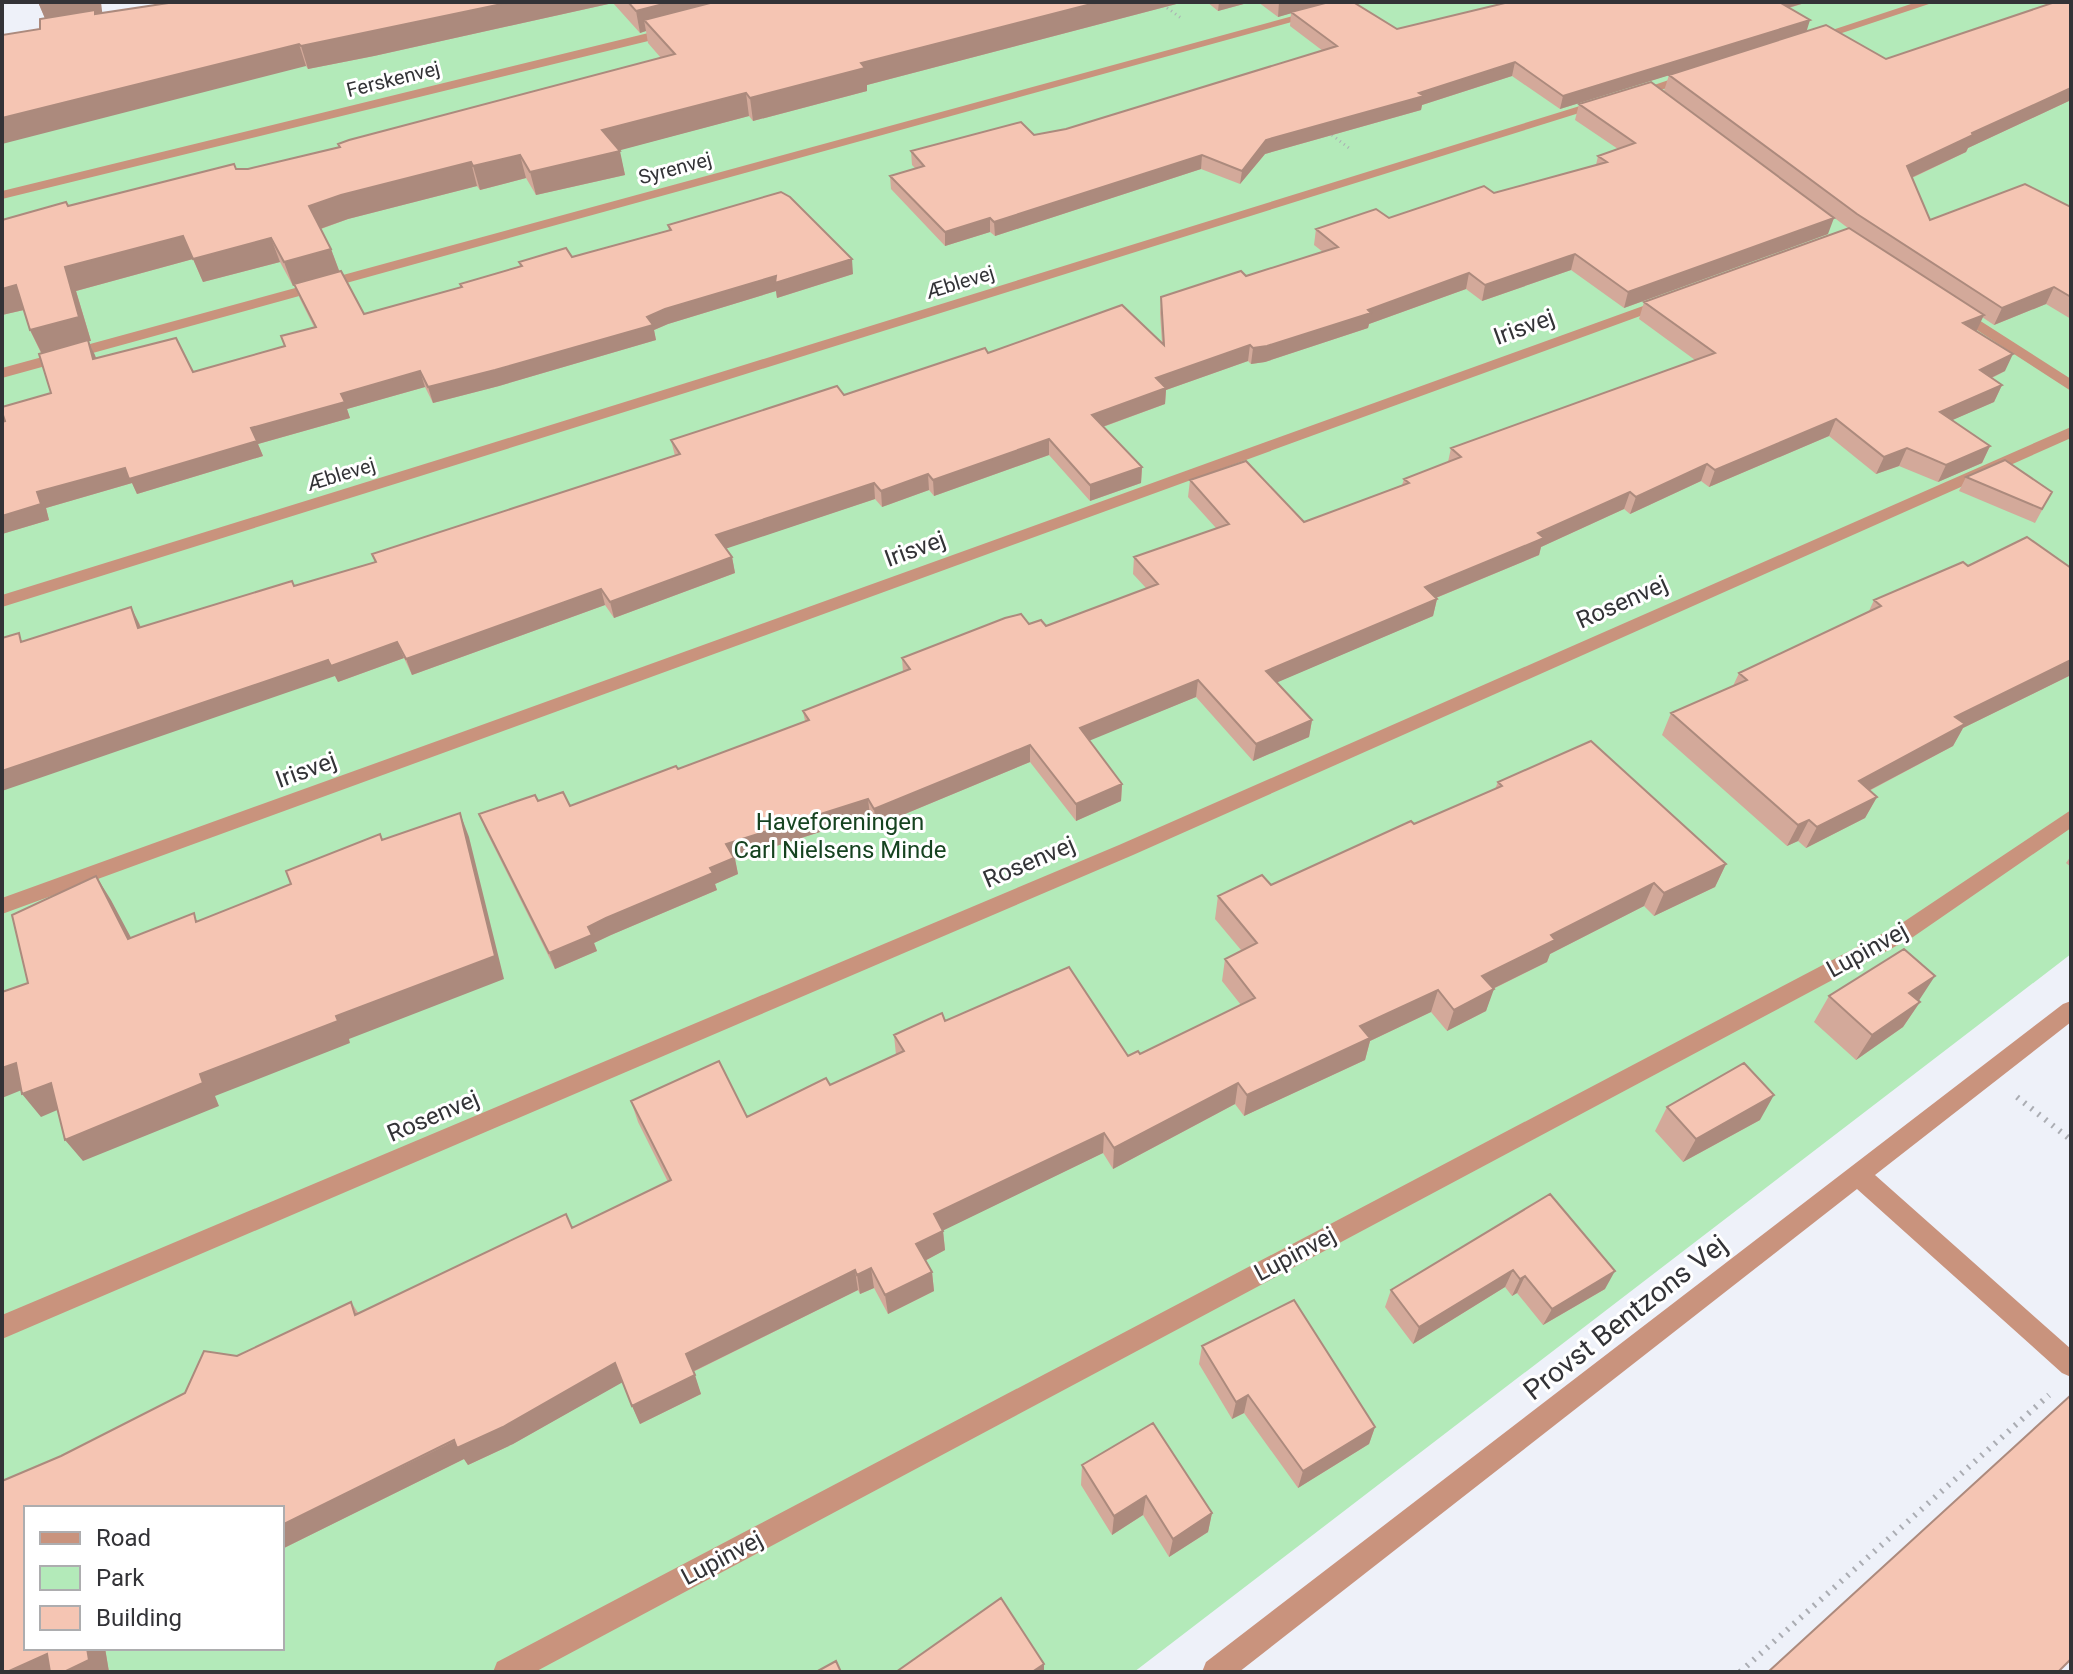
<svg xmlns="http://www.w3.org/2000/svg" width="2073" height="1674" viewBox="0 0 2073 1674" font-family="Roboto,sans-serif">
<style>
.green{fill:#b3eab9;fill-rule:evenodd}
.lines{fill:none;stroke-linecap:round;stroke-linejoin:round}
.path-far1{stroke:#abadb3;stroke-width:3;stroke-dasharray:1 4;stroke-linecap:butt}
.path{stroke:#abadb3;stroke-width:6;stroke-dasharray:2 7;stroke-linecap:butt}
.minor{fill:#c9937d;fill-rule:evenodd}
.wall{fill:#d3a99a;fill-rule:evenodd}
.shaded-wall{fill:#ac8a7d}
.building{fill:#f5c5b3;stroke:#ac8a7d;stroke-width:2}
.labels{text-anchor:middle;stroke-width:6;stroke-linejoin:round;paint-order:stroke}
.far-street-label{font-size:20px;fill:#333337;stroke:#fff}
.street-label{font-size:24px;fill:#333337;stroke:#fff}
.park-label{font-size:24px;fill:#164320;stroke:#fff}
.near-street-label{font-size:28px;fill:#333337;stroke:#fff}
</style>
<rect width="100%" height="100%" fill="#eef1f9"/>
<path class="green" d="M485,2H2071V954L1134,1672H2V115ZM26,1508H282V1648H26Z"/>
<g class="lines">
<path class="path-far1" d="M1159,2L1181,18
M1328,132L1349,148"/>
<path class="path" d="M2017,1097L2071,1140
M1740,1672L2049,1395"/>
<path class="minor" d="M1344,2H1364L2,378V368Z
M1917,2H1935L1815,42L1805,39Z
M673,27L679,31L677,34L2,199V191Z
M1692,72L1698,76L1697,79L1631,99L1625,95Z
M1596,101L1608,104L2,607V595Z
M1668,297L1675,301L1673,304L2,914V898Z
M1957,306L2071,379V391L1952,314L1949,311Z
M2071,427V438L1133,855L2,1339V1315L1119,845Z
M2071,810V828L1913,937L535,1672H493L497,1662L1899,925Z
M2071,1001V1022L1875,1175L2071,1349V1377L2062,1373L1857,1189L1239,1672H1202L1206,1662L2063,1004Z"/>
</g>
<path class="wall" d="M38,2L102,13L175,2H1184L867,85V91L753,121L749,116L619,150L625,175L536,195L526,178L480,190L477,186L348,219L321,229L331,249L339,271L364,314L460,287V284L520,266L519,262L572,257L669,230L668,225L853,274L777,298L776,291L668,324L654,330L656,340L499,386L433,403L425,387L347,409L350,418L258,444L263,456L137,494L132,483L46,508L49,520L2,534V422L51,393L41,353L30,330L24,310L2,315V220L236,169H248L339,147L338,144L661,58L648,43L646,31L640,33L613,3L374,56L308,69L306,66L40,29L45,18ZM193,259L203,282L280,262L293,286L295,285L300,299L314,327L281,336L284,346L193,372L96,358L88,341H91L76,291Z
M1207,2H1251L1218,11Z
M1258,2H1353L1397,29L1509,2H1808L1789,8L1806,32L1886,59L2071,2V100L1968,148L1966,152L1912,178L1930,220L2071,207V319L2046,304L1994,325L1982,317L1976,331L2005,371L1992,378L2002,385L1994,402L1952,420L1990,446L1982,463L1938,482L1899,466L1876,474L1829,436L1709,487L1701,481L1630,514L1624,509L1541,547L1539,555L1436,598L1437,599L1433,616L1277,682L1312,720L1309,737L1253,761L1196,697L1089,740L1122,784L1121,801L1076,821L1030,762L876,826L870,816L735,859L738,874L715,884L717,890L611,935L594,943L597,951L555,969L486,831L479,814L538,801L570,806L678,769L805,721L803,711L903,672L902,658L1029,624L1046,626L1146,588L1133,574L1134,557L1216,528L1188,497L1190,480L1304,522L1402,485L1404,479L1448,462L1451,448L1695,360L1639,319L1644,302L1848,228L1664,91L1669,75L1560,109L1512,76L1422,105L1421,110L1265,154L1240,184L1201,169L995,236L990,232L945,246L891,189L890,176L915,168L912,165L911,151L1034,135L1066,129L1323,51L1290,26L1291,13L1278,17Z
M1579,104L1828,234L1624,308L1571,270L1482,301L1466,289L1369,324L1368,328L1265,362L1251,364L1248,361L1166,390L1165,404L1103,427L1142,467L1141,483L1090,501L1049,455L934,496L929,490L882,507L875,499L726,548L732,557L735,573L614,618L605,605L412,675L404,658L338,682L335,676L24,641L139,623L141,627L294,586L375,562L372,554L675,456L671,440L844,395L988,353L1162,343L1160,313L1161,297L1246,276L1323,252L1314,245L1316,229L1389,218L1494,193L1596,165L1598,156L1618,149L1575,120Z
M1966,477L2052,492L2035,523L1959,491Z
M1968,566L2071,568V675L1963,728L1953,746L1869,791L1877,797L1865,818L1806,848L1798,841L1787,846L1662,735L1671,713L1733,686L1739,673L1869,611L1874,600Z
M1591,741L1726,864L1715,887L1654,916L1644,906L1550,954L1547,962L1493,989L1486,1011L1447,1031L1431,1012L1370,1041L1365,1060L1244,1116L1235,1104L1113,1169L1103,1153L943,1230L945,1250L926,1260L932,1272L934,1291L888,1314L874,1288L860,1294L858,1290L693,1372L701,1394L640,1424L622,1382L513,1444L468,1465L464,1459L282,1549V1508H26V1648H105L109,1672H2V1481L61,1456L185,1393L204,1351L237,1356L351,1302L359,1314L566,1214L572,1228L668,1182L638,1122L631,1101L719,1061L747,1117L826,1078L830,1085L896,1055L894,1035L942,1013L945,1021L1069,967L1128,1056L1138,1051L1140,1054L1241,1005L1222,981L1225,959L1241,950L1215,919L1218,896L1262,875L1271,885L1411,821L1414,824L1495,789L1498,782Z
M2071,856V867L2066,863Z
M1829,996L1918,1001L1920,1002L1903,1027L1856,1060L1814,1022Z
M1667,1107L1760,1120L1683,1162L1655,1131Z
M1550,1194L1605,1289L1543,1325L1517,1293L1512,1296L1505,1287L1413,1344L1385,1307L1391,1290Z
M1202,1346L1375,1427L1369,1444L1298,1488L1244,1413L1232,1419L1199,1364Z
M1082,1465L1212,1513L1208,1532L1169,1557L1143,1515L1112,1535L1081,1485Z"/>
<path class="shaded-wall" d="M38,2H101L103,19L49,28Z
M511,2L613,3L374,56L308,69L301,46Z
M671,2H766L644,20L646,31L640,33L636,11Z
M1099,2H1184L867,85V91L753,121L750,98L861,63Z
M1219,2H1251L1218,11Z
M1279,2H1331L1278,17Z
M1774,2H1808L1770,13Z
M1810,20L1806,33L1560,109L1563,96Z
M299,44L306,66L2,144V118Z
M1515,62L1512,76L1422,105L1421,110L1265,154L1240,184L1242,171L1266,140Z
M2071,88V100L1968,148L1966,152L1900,183L1907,166L1972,133Z
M746,93L749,116L606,154L602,130Z
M620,151L625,175L536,195L530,172Z
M520,155L526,178L480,190L473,166Z
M1202,155L1201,169L995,236L994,222Z
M471,162L477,186L348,219L317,230L309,206L341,195Z
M990,218V232L945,246V232Z
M1834,218L1828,234L1624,308L1628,292Z
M183,236L193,259L76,291L91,341H88L95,355L101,374L42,354L30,330L65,267Z
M271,238L280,262L203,282L193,259Z
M331,249L340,273L293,286L284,262Z
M1575,254L1571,270L1482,301L1485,285Z
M852,259L853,274L777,298L776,291L668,324L654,330L656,340L499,386L433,403L428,387L647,317L665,309L776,276Z
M1469,273L1466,289L1369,324L1368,328L1265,362L1251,364L1253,348L1368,310Z
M16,285L28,309L2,315V289Z
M2054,287L2046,304L1994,325L2002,308Z
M1984,315L1976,332L1963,323Z
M1250,345L1248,361L1166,390L1165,404L1091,431L1092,415L1156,378Z
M2013,354L2005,371L1972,387L1980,370Z
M420,371L425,387L347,409L350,418L258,444L263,456L137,494L132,483L46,508L49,520L2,534V516L37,492L251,428L341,394Z
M2002,385L1994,402L1932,429L1940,412Z
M1836,419L1829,436L1709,487L1715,470Z
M1049,439V455L934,496L933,480Z
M1990,446L1982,463L1938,482L1946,465Z
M1907,448L1899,466L1876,474L1884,457Z
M1707,464L1701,481L1630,514L1636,497Z
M1142,467L1141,483L1090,501V485Z
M928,474L929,490L882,507L881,491Z
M874,483L875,499L719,551L716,535Z
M1630,492L1624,509L1541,547L1539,555L1421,604L1425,587L1538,533Z
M732,557L735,573L614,618L610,602Z
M601,589L605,605L412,675L406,659Z
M1437,599L1433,616L1264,688L1266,671Z
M131,607L139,623L146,644L138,628Z
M397,642L404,658L338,682L335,676L2,791V771L328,660Z
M2071,660V675L1963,728L1953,746L1847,802L1859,781L1955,717Z
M1198,680L1196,697L1079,745L1080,728Z
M1312,720L1309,737L1253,761L1256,744Z
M1030,745V762L876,826L874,809Z
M1122,784L1121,801L1076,821V804Z
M1877,797L1865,818L1806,848L1817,827Z
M868,799L870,816L735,859L738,874L715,884L717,890L611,935L594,943L597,951L555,969L549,953L588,927L710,868L726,844Z
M460,813L469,837L504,979L349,1039L350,1043L215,1096L219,1106L83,1161L65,1140L200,1074L336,1016Z
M1809,820L1798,841L1787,846L1798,825Z
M1726,864L1715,887L1654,916L1664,893Z
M96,876L111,900L144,962L128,939Z
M1654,883L1644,906L1550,954L1547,962L1474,998L1482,976L1551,935Z
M1935,976L1918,1002L1909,993Z
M1494,989L1486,1011L1447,1031L1454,1010Z
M1438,990L1431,1012L1370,1041L1365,1060L1244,1116L1247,1095L1360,1026Z
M1920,1002L1903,1027L1856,1060L1872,1035Z
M16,1063L34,1085L2,1098V1068Z
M51,1083L69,1105L41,1117L22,1094Z
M1238,1083L1235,1104L1113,1169L1114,1148Z
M1774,1095L1760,1120L1683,1162L1696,1139Z
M1104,1133L1103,1153L936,1234L934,1214Z
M943,1231L945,1250L919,1264L916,1244Z
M871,1268L874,1288L860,1294L857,1275Z
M855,1270L858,1290L692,1372L686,1354Z
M1513,1270L1505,1287L1413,1344L1419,1327Z
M1615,1271L1605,1289L1543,1325L1552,1309Z
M932,1272L934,1291L888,1314L885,1295Z
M1525,1276L1517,1293L1512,1296L1520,1279Z
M615,1363L623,1382L513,1444L468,1465L464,1459L282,1549V1525Z
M695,1375L701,1394L640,1424L632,1406Z
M1248,1395L1244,1413L1232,1419L1236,1402Z
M1375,1427L1369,1444L1298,1488L1303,1471Z
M1146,1496L1143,1515L1112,1535L1114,1516Z
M1212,1513L1208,1532L1169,1557L1173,1539Z
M87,1648H105L109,1672H64Z
M47,1654L59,1672H7Z
M1044,1664V1672H1032Z"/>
<path class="building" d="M175,2H511L301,46L299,44L2,118V35L40,29V19L95,10V14Z
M628,2H671L636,11Z
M714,2H1099L861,63L865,68L750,98L746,93L602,130L620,151L530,172L520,155L473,166L471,162L341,195L309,206L331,249L284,262L271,238L193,259L183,236L65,267L79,317L30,330L16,285L2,289V220L66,202L68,206L234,164L236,169H248L340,147L338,144L349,140L675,54L644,20Z
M1329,2H1353L1397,29L1509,2H1779L1810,20L1563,96L1515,62L1419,93L1424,96L1266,140L1242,171L1202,155L994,222L990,218L945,232L890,176L924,166L911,151L1021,122L1034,135L1066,129L1337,46L1291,12Z
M2055,2H2071V88L1972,133L1973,135L1907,166L1930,220L2025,184L2071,207V297L2054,287L2002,308L1857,214L1669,75L1826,25L1886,59Z
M1651,82L1834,218L1628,292L1575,254L1485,285L1469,273L1368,310L1371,313L1267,346L1253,348L1250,345L1156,378L1166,388L1092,415L1142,467L1090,485L1049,439L933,480L928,474L881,491L874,483L716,535L732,557L610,602L601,589L406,659L397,642L331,666L328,660L2,771V638L19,633L21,642L131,607L138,628L292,581L294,586L376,562L372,554L680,454L671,440L837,386L844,395L985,348L988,353L1122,305L1164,345L1161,297L1241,271L1246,276L1338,247L1316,229L1376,209L1389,218L1484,186L1494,193L1607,162L1598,156L1635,143L1579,104Z
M781,192L790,197L852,259L775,283L776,276L665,309L647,317L653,325L495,370L428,387L420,371L341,394L345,402L251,428L257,441L129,479L125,468L37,492L41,504L2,516V422L5,421L2,412V407L51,393L39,354L88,340L93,359L176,338L193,372L285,346L281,336L316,327L294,284L341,271L364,314L462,287L460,284L522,266L519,262L566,248L572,257L671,230L668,225Z
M1849,228L1984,315L1963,323L2013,354L1980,370L2002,385L1940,412L1990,446L1946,465L1907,448L1884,457L1836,419L1715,470L1707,464L1636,497L1630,492L1538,533L1544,538L1425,587L1437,599L1266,671L1312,720L1256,744L1198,680L1080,728L1122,784L1076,804L1030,745L874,809L868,799L726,844L734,858L710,868L713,873L606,918L588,927L592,935L549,953L479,814L535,795L538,801L563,792L570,806L676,766L678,769L809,720L803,711L910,669L902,658L1005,618L1021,614L1029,624L1041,620L1046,626L1158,584L1134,557L1229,524L1190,480L1246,461L1304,522L1409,483L1404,479L1461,457L1451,448L1715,353L1644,302Z
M2005,460L2052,492L2042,509L1966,477Z
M2027,537L2071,568V660L1955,717L1965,724L1859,781L1877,797L1817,827L1809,820L1798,825L1671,713L1747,680L1739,673L1881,606L1874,600L1963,562L1968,566Z
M1591,741L1726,864L1664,893L1654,883L1551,935L1555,940L1482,976L1494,989L1454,1010L1438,990L1360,1026L1370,1038L1247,1095L1238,1083L1114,1148L1104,1133L934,1214L943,1231L916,1244L932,1272L885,1295L871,1268L857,1275L855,1270L686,1354L695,1375L632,1406L615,1363L503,1427L457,1448L454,1440L282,1525V1508H26V1648H87L89,1660L64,1672H50L47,1654L7,1672H2V1481L61,1456L185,1393L204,1351L237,1356L351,1302L355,1315L566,1214L572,1228L671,1180L631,1101L719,1061L747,1117L826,1078L830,1085L904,1051L894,1035L942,1013L945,1021L1069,967L1128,1056L1138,1051L1140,1054L1255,998L1225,959L1257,943L1218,896L1262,875L1271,885L1411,821L1414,824L1502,786L1498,782Z
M460,813L495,956L336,1016L338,1021L200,1074L203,1083L65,1140L51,1083L22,1094L16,1063L2,1068V992L28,983L12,915L96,876L128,939L194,913L196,922L291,884L286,871L380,834L382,840Z
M1904,949L1935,976L1909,993L1920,1002L1872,1035L1829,996Z
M1744,1063L1774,1095L1696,1139L1667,1107Z
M1550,1194L1615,1271L1552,1309L1525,1276L1520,1279L1513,1270L1419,1327L1391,1290Z
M1294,1300L1375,1427L1303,1471L1248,1395L1236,1402L1202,1346Z
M2071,1395V1659L2058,1672H1768Z
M1153,1423L1212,1513L1173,1539L1146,1496L1114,1516L1082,1465Z
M1001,1598L1044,1664L1032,1672H896Z
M836,1661L841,1672H816Z"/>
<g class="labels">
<g class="far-street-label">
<text transform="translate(393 79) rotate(-14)" y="7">Ferskenvej</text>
<text transform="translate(675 168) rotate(-15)" y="7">Syrenvej</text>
<text transform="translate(960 282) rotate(-17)" y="7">Æblevej</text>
<text transform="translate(341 474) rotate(-17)" y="7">Æblevej</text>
</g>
<g class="street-label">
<text transform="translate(1524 327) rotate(-20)" y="8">Irisvej</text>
<text transform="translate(915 549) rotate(-20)" y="8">Irisvej</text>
<text transform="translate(1622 602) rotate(-24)" y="8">Rosenvej</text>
<text transform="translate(306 770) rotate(-20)" y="8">Irisvej</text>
<text transform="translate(1029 862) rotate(-23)" y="8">Rosenvej</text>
<text transform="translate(1867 950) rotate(-29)" y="8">Lupinvej</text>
<text transform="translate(433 1116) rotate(-23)" y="8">Rosenvej</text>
<text transform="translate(1295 1254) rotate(-28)" y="8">Lupinvej</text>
<text transform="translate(722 1558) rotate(-28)" y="8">Lupinvej</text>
</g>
<g class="park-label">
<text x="840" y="830">Haveforeningen<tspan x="840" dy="28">Carl Nielsens Minde</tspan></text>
</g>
<g class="near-street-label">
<text transform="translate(1625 1317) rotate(-38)" y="10">Provst Bentzons Vej</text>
</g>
</g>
<rect width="2073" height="1674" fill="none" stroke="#333337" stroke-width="8"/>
<rect x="24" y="1506" width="260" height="144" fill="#ffffff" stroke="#adadaf" stroke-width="2"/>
<rect x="40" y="1532" width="40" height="12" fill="#c9937d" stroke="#adadaf" stroke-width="2"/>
<text x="96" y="1546" font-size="24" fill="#333337">Road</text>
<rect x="40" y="1566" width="40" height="24" fill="#b3eab9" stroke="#adadaf" stroke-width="2"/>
<text x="96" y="1586" font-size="24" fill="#333337">Park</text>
<rect x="40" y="1606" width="40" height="24" fill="#f5c5b3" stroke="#adadaf" stroke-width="2"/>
<text x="96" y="1626" font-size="24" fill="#333337">Building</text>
</svg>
